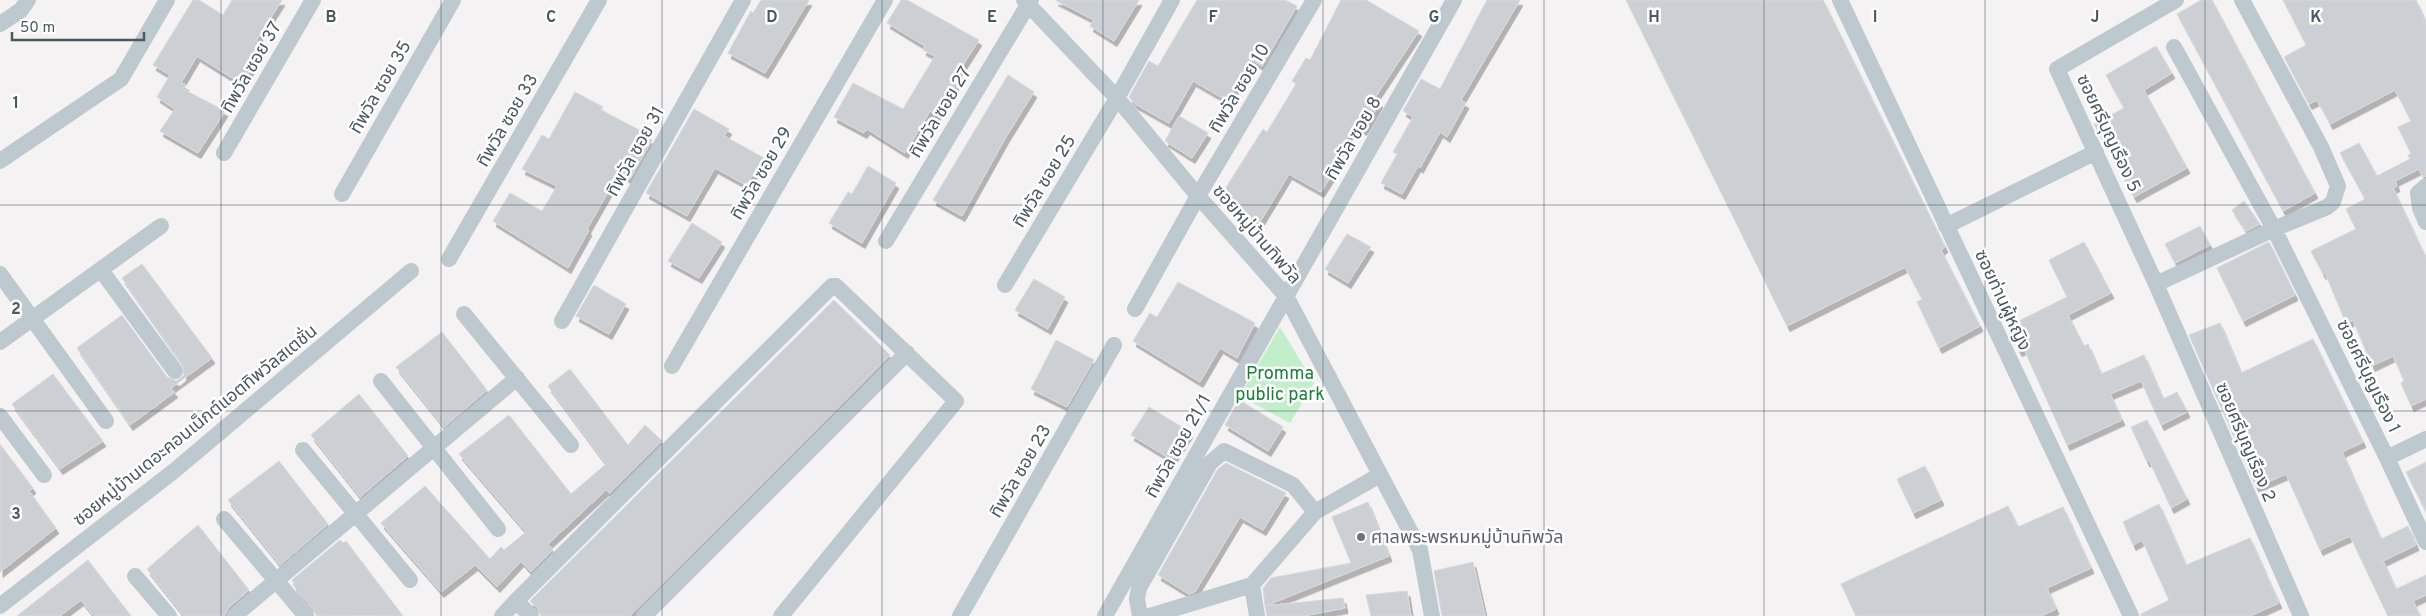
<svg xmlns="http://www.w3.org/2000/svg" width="2426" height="616" viewBox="0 0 2426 616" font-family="Overpass,'Noto Sans Thai',sans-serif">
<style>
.green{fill:#c2efca}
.building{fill:#ccd0d4;stroke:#d6d9dd;filter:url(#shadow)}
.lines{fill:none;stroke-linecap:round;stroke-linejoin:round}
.minor{stroke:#bdc9ce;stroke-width:16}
.grid{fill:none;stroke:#49595f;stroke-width:1;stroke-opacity:0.55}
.worship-dot{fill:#6b7280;stroke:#fff;stroke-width:2}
.labels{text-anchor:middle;stroke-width:5;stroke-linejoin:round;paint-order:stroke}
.street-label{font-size:18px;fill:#49595f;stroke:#fff}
.park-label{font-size:18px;fill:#1a8138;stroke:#fff}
.worship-label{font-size:18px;fill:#5b616d;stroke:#fff;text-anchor:start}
.grid-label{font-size:16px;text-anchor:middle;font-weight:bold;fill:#49595f;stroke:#fff;stroke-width:5;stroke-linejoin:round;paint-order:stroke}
</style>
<defs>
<filter id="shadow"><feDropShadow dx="3" dy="5.5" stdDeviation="0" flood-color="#0004"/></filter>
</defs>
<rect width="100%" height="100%" fill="#f4f2f2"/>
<path class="green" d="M1280,327L1314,383L1290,423L1240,396Z"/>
<path class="building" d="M193,0H199L223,15L232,0H282L256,41L264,46L242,84L197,56L181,83L186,85L183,89L225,111L198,153L160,131L175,109L157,97L170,75L153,65Z
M761,0H809L765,73L728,53L751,11L753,13Z
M901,0H907L979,40L952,82L956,84L937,115L930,111L905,153L867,129L864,133L834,117L853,83L903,109L935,56L923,50L925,46L887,23Z
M1055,0H1139L1114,41L1090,26L1094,20Z
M1197,0H1285L1297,6L1262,66L1252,60L1228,101L1193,81L1169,123L1135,104L1129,97L1149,61L1158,66Z
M1341,0H1366L1419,31L1374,99L1380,102L1364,130L1355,125L1331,165L1336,168L1321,192L1289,174L1260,222L1220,197L1263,129L1267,132L1296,84L1292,81L1306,58L1310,60Z
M1487,0H1520L1461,100L1466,103L1447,137L1440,132L1420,168L1418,166L1402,194L1381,183L1397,154L1393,152L1413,117L1403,111L1421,79L1440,89Z
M1626,0H1823L1945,247L1941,250L1980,326L1939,348L1917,302L1922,299L1905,267L1787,326Z
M2201,0H2212L2315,193L2283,211L2177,14Z
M2283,0H2416L2426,24V176L2423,177L2419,169L2395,181L2397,186L2393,188L2426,258V399L2411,406L2401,383L2404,381L2393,356L2372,366L2353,320L2346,323L2325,273L2323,274L2311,251L2356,229L2346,209L2365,199L2340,153L2359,143L2377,176L2410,159L2408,155L2411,154L2398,127L2411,121L2395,90L2330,124L2317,100L2309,104L2284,57L2306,45Z
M2156,46L2172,73L2144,90L2187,168L2134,197L2094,124L2124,108L2106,75Z
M1008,75L1034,92L1006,137L962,216L933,200Z
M575,92L603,107L601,110L645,133L643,135L652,140L630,179L619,173L587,229L589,230L568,268L493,221L510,193L542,211L557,186L522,169L542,135L549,139Z
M694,109L729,129L724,136L764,158L746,185L715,168L687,216L646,193Z
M1179,116L1208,133L1192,158L1165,141Z
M868,166L896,183L862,243L829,223L848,192L852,194Z
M2244,201L2260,224L2246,231L2232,210Z
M692,223L722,242L699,278L668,261Z
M2200,226L2210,245L2175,263L2165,244Z
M1347,234L1371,247L1348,283L1325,269Z
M2084,242L2111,293L2068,315L2084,346L2088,344L2101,374L2144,355L2163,399L2177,392L2187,412L2161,425L2141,381L2110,394L2122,420L2067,445L2024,349L2019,351L2007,327L2067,297L2049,260Z
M2269,242L2295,295L2243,321L2217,268Z
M142,264L212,358L171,388L175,392L130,425L77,348L122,315L167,377L177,381L184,375L183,365L122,278Z
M1034,279L1065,297L1048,329L1015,310Z
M1178,282L1255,323L1237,358L1220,348L1200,382L1133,341L1150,313L1157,317Z
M594,285L626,304L609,334L576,316Z
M834,300L890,355L630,616H541L538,609L530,601Z
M2220,323L2241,373L2313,339L2363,442L2342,452L2381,539L2408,526L2416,545L2383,561L2396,589L2426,575V595L2413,601L2420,616H2388L2350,536L2320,550L2286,474L2256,487L2189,335Z
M442,332L487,390L444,427L396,367Z
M1056,340L1094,360L1067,407L1031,389Z
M570,369L628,445L645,425L662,441L610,493L606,490L548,544L553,550L531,572L521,561L497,587L475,565L441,592L381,523L425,486L490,559L501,547L504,550L526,532L459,454L509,415L571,494L606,464L548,386Z
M53,374L103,441L60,469L12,404Z
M359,394L408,456L360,497L311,435Z
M1239,400L1283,427L1268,451L1225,425Z
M1149,407L1190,432L1172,460L1131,435Z
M2147,420L2187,499L2171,508L2149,460L2147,462L2131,427Z
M0,444L33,488L29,491L56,528L0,572Z
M279,461L328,524L280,565L228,500Z
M2426,462V512L2406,472Z
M1226,463L1286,493L1263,530L1240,517L1195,592L1189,594L1158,575L1218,469Z
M1925,466L1941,500L1913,513L1897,479Z
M1368,502L1389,556L1265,606L1263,588L1271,578L1351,563L1332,517Z
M2159,504L2186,565L2250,538L2279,603L2250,616H2141V614L2169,600L2142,540L2133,545L2123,522Z
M2008,506L2018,527L2063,507L2091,568L2047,588L2056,609L2041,616H1856L1841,584Z
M198,525L249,590L228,608L224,616H184L147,569Z
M340,540L343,543L346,541L403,616L316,615L314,610L293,585L294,583L292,580Z
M88,560L131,616H94L81,600L60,616H17Z
M1473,562L1485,616H1442L1434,571Z
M1407,591L1411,616H1371L1366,595Z
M1343,598L1345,608L1303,616H1267L1265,606Z"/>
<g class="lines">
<path class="minor" d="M1024,0L1117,98L1198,196L1286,296L1420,550L1432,616
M1840,0L2131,616
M2176,0L2057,69L2156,284L2301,616
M2242,0L2321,147L2338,186L2333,202L2327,207L2274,229L2387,458L2426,542
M0,24L21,10L28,0
M224,153L313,0
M0,161L121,79L167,0
M2426,186L2418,193L2420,208L2426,222
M342,194L453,0
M1946,226L2096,152
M886,241L1031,0
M449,259L599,0
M101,270L175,371
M0,274L106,421
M2156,284L2274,229L2174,47
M1005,285L1117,98L1172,0
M1135,309L1198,196L1314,0
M464,314L571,445
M562,321L743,0
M0,342L161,226
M672,366L885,0
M381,381L498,529
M0,416L44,475
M303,450L410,580
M2387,458L2426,439
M224,519L306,616
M135,576L169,616
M1252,585L1257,616
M516,601L832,286H836L956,401L781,616
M0,606L174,471L411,271
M234,616L517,378
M502,616L516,601L531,616
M644,616L907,353
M960,616L1114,345
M1105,616L1454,0
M1140,616L1137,599L1139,588L1210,463L1224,451L1293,485L1315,512
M1150,616L1252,585L1315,512L1380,475"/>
</g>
<path class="grid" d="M221,0V616M441,0V616M662,0V616M882,0V616M1103,0V616M1323,0V616M1544,0V616M1764,0V616M1985,0V616M2205,0V616M0,205H2426M0,411H2426"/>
<circle class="worship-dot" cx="1361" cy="537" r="5"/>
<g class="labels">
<g class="street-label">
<text transform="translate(251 67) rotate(-60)" y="6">ทิพวัล ซอย 37</text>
<text transform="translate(380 87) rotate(-60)" y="6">ทิพวัล ซอย 35</text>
<text transform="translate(1239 88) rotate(-59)" y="6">ทิพวัล ซอย 10</text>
<text transform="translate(940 112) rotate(-59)" y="6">ทิพวัล ซอย 27</text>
<text transform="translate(507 120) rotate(-60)" y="6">ทิพวัล ซอย 33</text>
<text transform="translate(2109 133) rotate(65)" y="6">ซอยศรีบุญเรือง 5</text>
<text transform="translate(1353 138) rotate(-60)" y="6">ทิพวัล ซอย 8</text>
<text transform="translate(635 151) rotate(-61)" y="6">ทิพวัล ซอย 31</text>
<text transform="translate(761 173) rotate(-60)" y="6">ทิพวัล ซอย 29</text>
<text transform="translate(1044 181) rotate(-59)" y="6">ทิพวัล ซอย 25</text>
<text transform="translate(1257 234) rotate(49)" y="6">ซอยหมู่บ้านทิพวัล</text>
<text transform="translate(2003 300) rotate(65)" y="6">ซอยท่านผู้หญิง</text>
<text transform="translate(2369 376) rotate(64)" y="6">ซอยศรีบุญเรือง 1</text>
<text transform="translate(195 425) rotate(-39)" y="6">ซอยหมู่บ้านเดอะคอนเน็กต์แอตทิพวัลสเตชั่น</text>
<text transform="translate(2246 442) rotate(67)" y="6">ซอยศรีบุญเรือง 2</text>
<text transform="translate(1178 446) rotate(-61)" y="6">ทิพวัล ซอย 21/1</text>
<text transform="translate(1020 471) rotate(-60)" y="6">ทิพวัล ซอย 23</text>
</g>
<g class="park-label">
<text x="1280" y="379">Promma<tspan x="1280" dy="21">public park</tspan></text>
</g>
<g class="worship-label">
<text x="1371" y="543">ศาลพระพรหมหมู่บ้านทิพวัล</text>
</g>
</g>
<g class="grid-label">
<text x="331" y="22">B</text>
<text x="551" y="22">C</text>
<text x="772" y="22">D</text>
<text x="992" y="22">E</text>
<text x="1213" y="22">F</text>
<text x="1434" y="22">G</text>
<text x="1654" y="22">H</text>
<text x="1875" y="22">I</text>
<text x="2095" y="22">J</text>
<text x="2316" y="22">K</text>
<text x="16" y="108">1</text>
<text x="16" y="314">2</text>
<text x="16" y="519">3</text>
</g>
<path d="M12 32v8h132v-8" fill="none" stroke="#49595f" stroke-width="2.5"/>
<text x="20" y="32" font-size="15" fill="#49595f" stroke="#ffffff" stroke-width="4" paint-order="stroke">50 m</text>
</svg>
